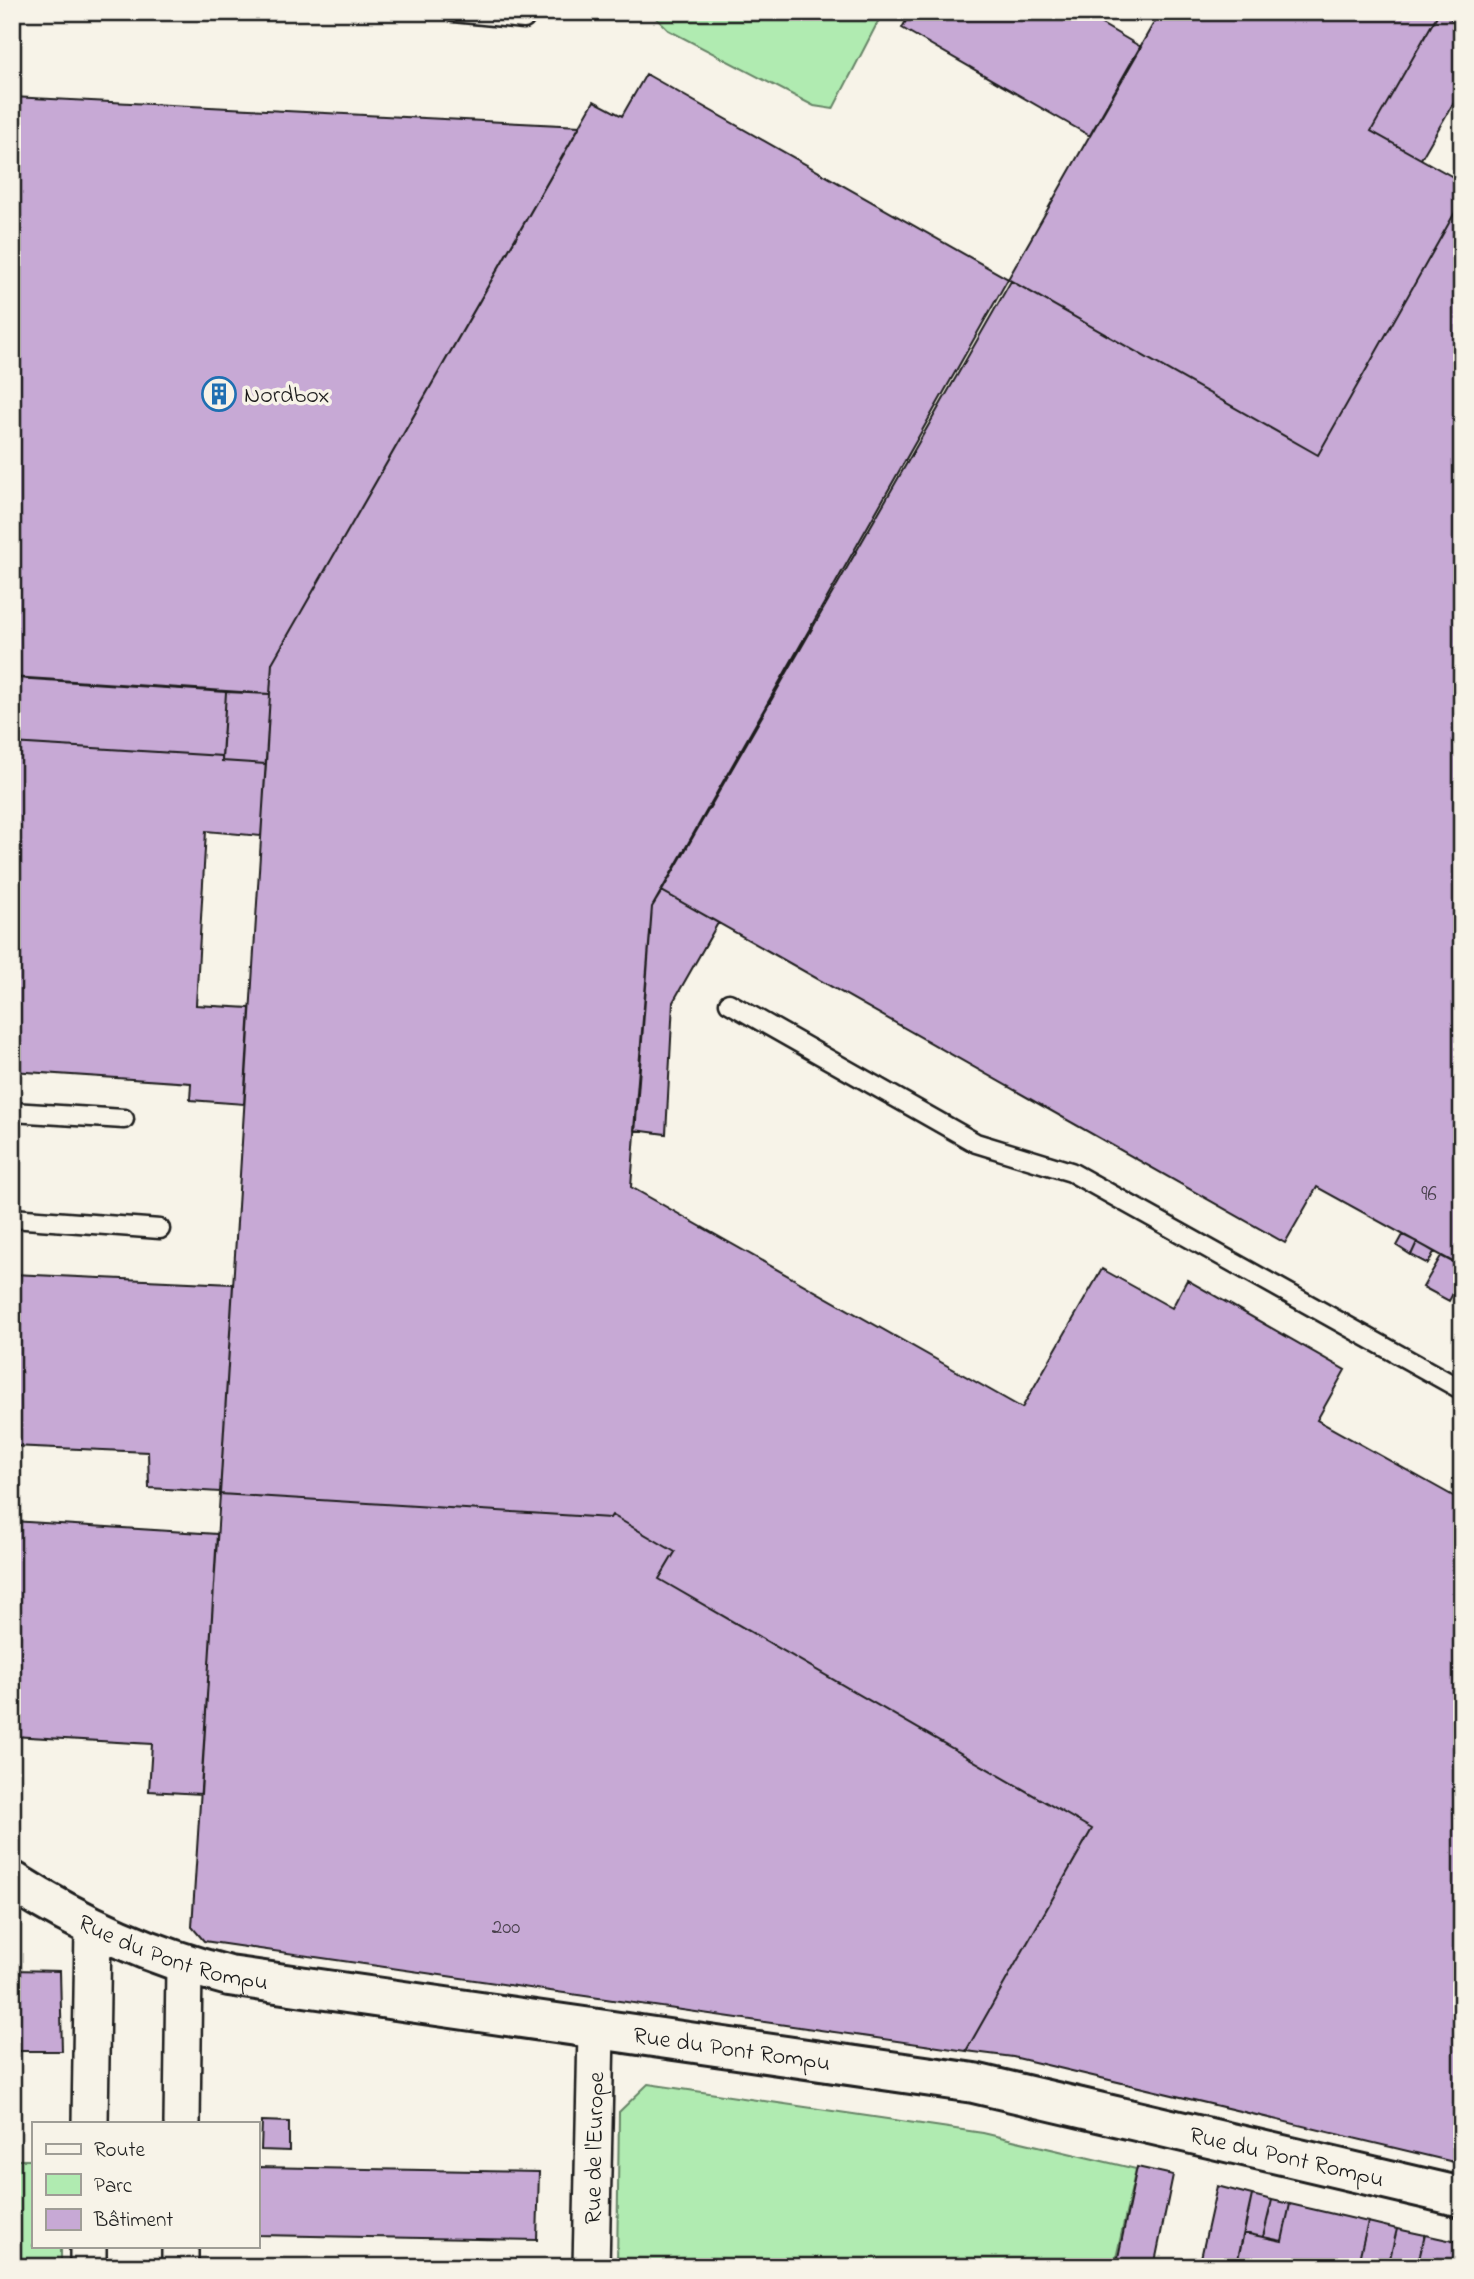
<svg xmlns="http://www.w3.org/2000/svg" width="1474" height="2279" viewBox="0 0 1474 2279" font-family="'Indie Flower',sans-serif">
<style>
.green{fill:#b0ebb1;stroke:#668466;stroke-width:2}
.building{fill:#c7a9d5;stroke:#1c1c1c;stroke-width:2}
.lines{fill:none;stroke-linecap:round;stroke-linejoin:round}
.service-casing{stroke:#1c1c1c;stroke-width:23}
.minor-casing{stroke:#1c1c1c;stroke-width:40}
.tertiary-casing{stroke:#1c1c1c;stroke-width:44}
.service{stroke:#f7f3e8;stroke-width:18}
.minor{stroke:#f7f3e8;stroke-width:35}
.tertiary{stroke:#f7f3e8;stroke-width:38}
.labels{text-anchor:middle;stroke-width:7;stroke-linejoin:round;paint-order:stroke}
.number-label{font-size:21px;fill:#473f4a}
.poi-label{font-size:24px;fill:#1c1c1c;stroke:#f7f3e8;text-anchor:start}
.street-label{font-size:24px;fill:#1c1c1c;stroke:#f7f3e8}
</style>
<rect width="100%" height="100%" fill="#f7f3e8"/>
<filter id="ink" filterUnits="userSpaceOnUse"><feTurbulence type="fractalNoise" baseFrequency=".0143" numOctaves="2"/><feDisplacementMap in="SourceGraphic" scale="14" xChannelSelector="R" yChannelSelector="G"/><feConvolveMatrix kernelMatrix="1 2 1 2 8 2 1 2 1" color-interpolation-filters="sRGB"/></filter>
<g filter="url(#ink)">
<path class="green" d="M650,12H883L833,109L814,106L668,30Z
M648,2084L983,2133L1136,2169L1114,2267H617L619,2112Z
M12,2160H33V2246H61V2267H12Z"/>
<path class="building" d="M911,12H1081L1141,47L1090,136L902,28Z
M1160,12H1439L1371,131L1462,182V200L1318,455L1008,279Z
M1439,12L1462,25V88L1421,159L1371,131Z
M1439,12H1462V25Z
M646,74L1008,279L652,907L631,1187L1022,1408L1102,1269L1172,1308L1187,1280L1345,1370L1317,1420L1455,1497L1462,1486V2164L1013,2057L966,2051L1092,1829L659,1579L675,1552L612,1515L610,1518L220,1494L272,663L594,101L622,116Z
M12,97L580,126L272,663L270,694L12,677Z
M1462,200V1267L1317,1187L1285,1243L662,891L1011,281L1318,455Z
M16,678L226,692L222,756L12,743Z
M226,692L270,694L266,764L222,761Z
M12,743L222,756V761L266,764L261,836L206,831L196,1005L250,1008L244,1104L190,1100L191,1083L12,1071Z
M662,891L718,923L673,1002L666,1134L634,1130L652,907Z
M1403,1235L1417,1242L1411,1255L1397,1246Z
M1417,1242L1434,1252L1428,1264L1411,1255Z
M1441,1256L1462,1267V1277L1449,1301L1423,1287Z
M12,1274L233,1284L220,1492L149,1488L148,1452L12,1446Z
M220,1494L610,1518L612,1515L675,1552L659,1579L1092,1829L966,2051L204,1941L192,1927Z
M12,1521L217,1534L201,1794L149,1791L152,1744L12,1736Z
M12,1970L60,1971L62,2051H12Z
M262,2121L289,2122V2151L261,2150Z
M257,2167L539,2172L537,2240L257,2235Z
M1137,2167L1173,2175L1154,2267H1116Z
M1217,2186L1252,2195L1236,2267H1199Z
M1252,2195L1272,2200L1263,2237L1244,2233Z
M1272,2200L1290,2204L1282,2241L1263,2237Z
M1290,2204L1368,2222L1357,2267H1236L1244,2233L1282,2241Z
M1368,2222L1397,2229L1388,2267H1357Z
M1397,2229L1425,2235L1419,2259L1425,2261L1424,2267H1388Z
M1425,2235L1457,2242L1452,2267H1424L1425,2261L1419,2259Z
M1457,2242L1462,2243V2267H1452Z"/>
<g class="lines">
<g class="service-casing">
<path id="service" d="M453,12L524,19
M729,1003L976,1143L1071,1172L1462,1390
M12,1112L124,1119
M12,1218L160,1229"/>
</g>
<g class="minor-casing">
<g id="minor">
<path d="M90,2123L93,1929"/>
<path d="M182,2123L184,1965"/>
<path d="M88,2267V2246"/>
<path d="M180,2267V2246"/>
<path id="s1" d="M591,2267L596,2031"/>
</g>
</g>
<g class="tertiary-casing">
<g id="tertiary">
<path id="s2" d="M12,1881C81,1925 150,1956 229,1976L974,2083L1462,2197"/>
</g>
</g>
<use href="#service" class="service"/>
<use href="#minor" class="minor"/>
<use href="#tertiary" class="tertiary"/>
</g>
</g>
<defs>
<g id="building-ring" transform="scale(1.75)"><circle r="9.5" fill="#f7f3e8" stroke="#1f6fb2" stroke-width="1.5"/><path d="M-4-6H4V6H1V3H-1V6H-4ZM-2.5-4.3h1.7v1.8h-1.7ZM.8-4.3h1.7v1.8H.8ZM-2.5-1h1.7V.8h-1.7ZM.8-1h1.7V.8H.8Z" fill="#1f6fb2"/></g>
</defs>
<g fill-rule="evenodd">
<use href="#building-ring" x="219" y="394"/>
</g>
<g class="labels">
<g class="number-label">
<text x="1429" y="1200">96</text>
<text x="506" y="1933">200</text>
</g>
<g class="poi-label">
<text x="244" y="402">Nordbox</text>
</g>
<g class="street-label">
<text dy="8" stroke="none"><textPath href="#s2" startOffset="178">Rue du Pont Rompu</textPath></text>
<text dy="8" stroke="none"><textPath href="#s2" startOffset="746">Rue du Pont Rompu</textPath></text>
<text dy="8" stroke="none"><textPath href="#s1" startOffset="119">Rue de l'Europe</textPath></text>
<text dy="8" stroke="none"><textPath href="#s2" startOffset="1312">Rue du Pont Rompu</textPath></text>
</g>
</g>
<rect width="1474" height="2279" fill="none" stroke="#f7f3e8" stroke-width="42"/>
<rect x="21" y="21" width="1432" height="2237" fill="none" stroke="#1c1c1c" stroke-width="2.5" filter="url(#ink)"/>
<rect x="32" y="2122" width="228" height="126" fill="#f7f3e8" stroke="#9f9d96" stroke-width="2"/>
<rect x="46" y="2144" width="35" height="10" fill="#f7f3e8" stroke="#9f9d96" stroke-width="2"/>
<text x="94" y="2156" font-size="21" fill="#1c1c1c">Route</text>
<rect x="46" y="2174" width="35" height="21" fill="#b0ebb1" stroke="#9f9d96" stroke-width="2"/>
<text x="94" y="2192" font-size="21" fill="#1c1c1c">Parc</text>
<rect x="46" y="2209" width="35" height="21" fill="#c7a9d5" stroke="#9f9d96" stroke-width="2"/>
<text x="94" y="2226" font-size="21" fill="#1c1c1c">Bâtiment</text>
</svg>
